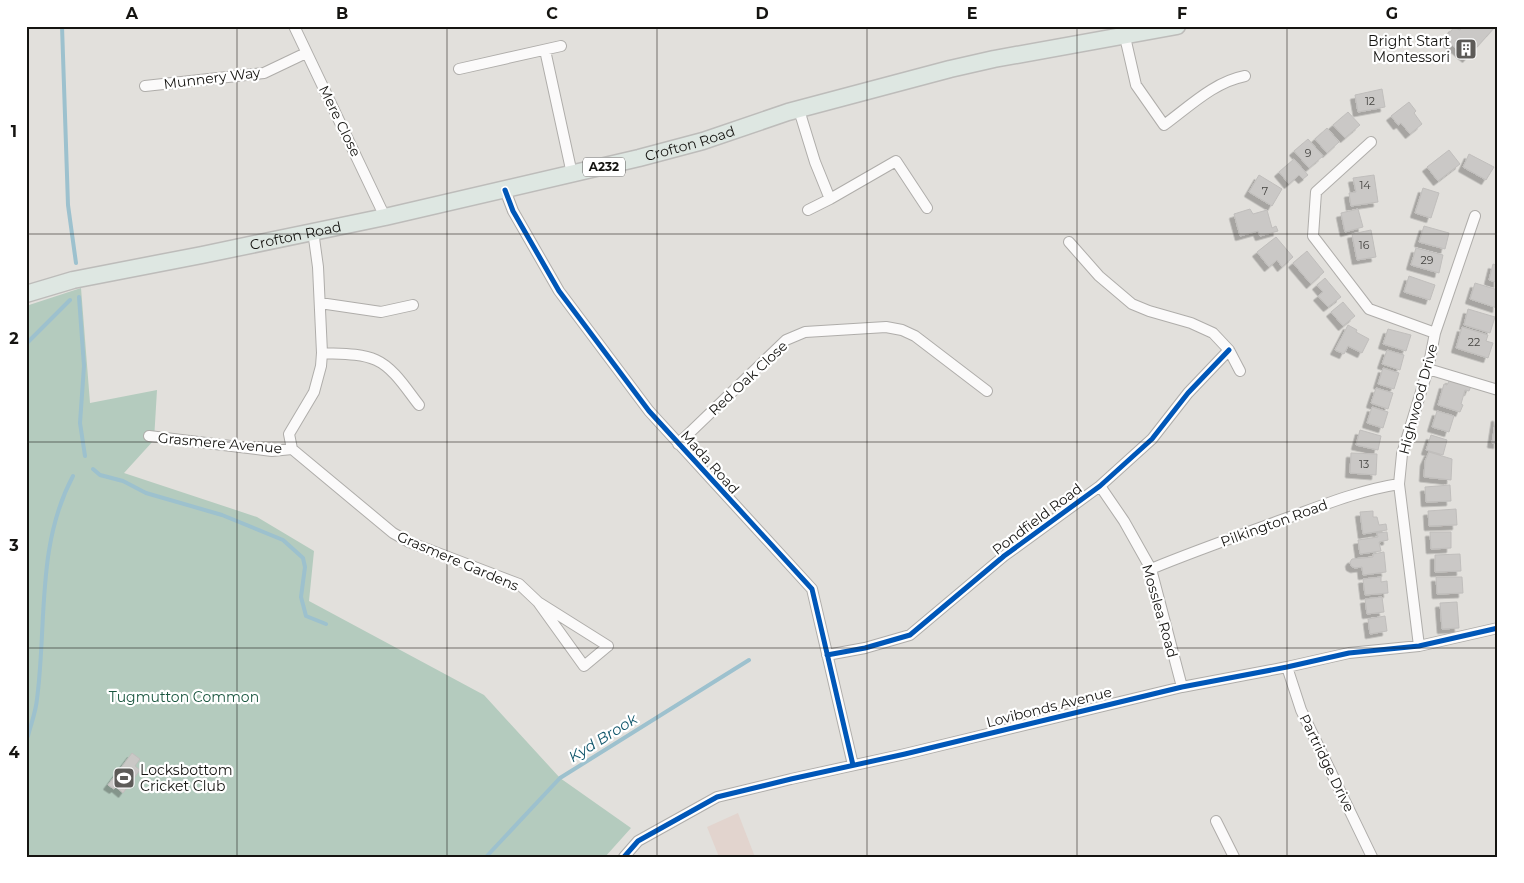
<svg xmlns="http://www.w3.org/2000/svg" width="1524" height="883" viewBox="0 0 1524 883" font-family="Montserrat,sans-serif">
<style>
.education{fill:#e2d4ce}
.green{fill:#b4cbbe}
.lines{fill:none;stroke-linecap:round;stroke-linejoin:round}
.stream{stroke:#9dc1ce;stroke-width:4}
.building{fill:#cac8c6;stroke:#c0bebc;filter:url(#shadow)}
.street-casing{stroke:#afadaa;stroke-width:12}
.primary-casing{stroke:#bdbcba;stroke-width:19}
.street{stroke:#fbfafa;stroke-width:10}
.primary{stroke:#dee7e2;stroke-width:16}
.cycleway-casing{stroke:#fff;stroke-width:8}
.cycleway{stroke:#0057b8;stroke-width:5}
.grid{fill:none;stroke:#151411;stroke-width:1;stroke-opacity:0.55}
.labels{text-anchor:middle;stroke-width:4.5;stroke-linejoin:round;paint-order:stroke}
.number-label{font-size:11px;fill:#454441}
.shield{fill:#fff;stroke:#5b5a58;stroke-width:1}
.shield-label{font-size:12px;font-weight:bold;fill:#151411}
.poi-label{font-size:14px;fill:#151411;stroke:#fff;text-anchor:end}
.street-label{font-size:14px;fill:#151411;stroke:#fff}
.park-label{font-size:14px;fill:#1a563f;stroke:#fff}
.water-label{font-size:15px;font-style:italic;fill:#12576c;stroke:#fff}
.neatline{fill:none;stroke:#151411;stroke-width:2}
.grid-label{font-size:16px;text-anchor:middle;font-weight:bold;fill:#151411}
</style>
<defs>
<filter id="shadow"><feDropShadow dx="-4.5" dy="4.5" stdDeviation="0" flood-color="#0004"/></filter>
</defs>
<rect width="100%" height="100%" fill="#e2e0dc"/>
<path class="education" d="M738,813L755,857H719L707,827Z"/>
<path class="green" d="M81,288L90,403L157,390L154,440L124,473L257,517L314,551L309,601L484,695L560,778L631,828L605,857H26V306Z"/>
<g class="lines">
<path class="stream" d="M62,26L68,205L76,263
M79,297L84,366L80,423L85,456
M26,344L70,300
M93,469L100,475L123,481L146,493L222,515L283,540L303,558L305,567L301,597L306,616L326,624
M28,736C31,724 36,711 37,699C47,624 36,545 73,476
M486,857L560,778L749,660"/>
</g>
<path class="building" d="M1464,26H1496L1467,58L1445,39L1454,27L1460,30Z
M1382,89L1385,107L1358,112L1355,95Z
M1409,102L1416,111L1414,113L1422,124L1410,134L1401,123L1398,125L1391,116Z
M1348,112L1360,125L1345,138L1333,125Z
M1327,128L1339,142L1327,153L1315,139Z
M1308,139L1323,156L1309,168L1294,151Z
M1449,150L1460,164L1438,181L1427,167Z
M1469,154L1494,167L1486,180L1463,167Z
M1294,159L1308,175L1303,179L1299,175L1289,184L1279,172Z
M1259,175L1282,189L1272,206L1249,192Z
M1374,175L1378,202L1351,206L1349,193L1356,192L1353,178Z
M1423,188L1439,193L1431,218L1415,213Z
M1250,209L1253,214L1267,210L1272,228L1276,226L1278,231L1260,236L1258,231L1240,236L1234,214Z
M1358,209L1363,227L1345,232L1341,213Z
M1424,226L1449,233L1445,249L1419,242Z
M1371,230L1376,257L1357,260L1352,234Z
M1276,237L1293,257L1282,267L1277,260L1269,267L1257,252Z
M1416,248L1443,255L1439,273L1411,265Z
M1307,251L1324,272L1311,284L1293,263Z
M1493,264L1498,266V283L1489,280Z
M1409,276L1435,285L1430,300L1404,292Z
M1325,278L1341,297L1328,307L1318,296L1323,292L1317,285Z
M1475,283L1498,290L1497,308L1470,299Z
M1343,302L1355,316L1343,326L1331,312Z
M1468,309L1495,317L1490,333L1464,325Z
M1348,325L1357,330L1356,332L1369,339L1362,353L1348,346L1344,354L1335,350Z
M1462,327L1488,335L1486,341L1493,343L1488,358L1456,348Z
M1388,329L1411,335L1406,351L1383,344Z
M1387,350L1404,355L1400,370L1382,364Z
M1383,368L1399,373L1394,389L1378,384Z
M1450,379L1471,386L1469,391L1465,390L1461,404L1463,405L1460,412L1438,405L1444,384L1447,385Z
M1376,388L1393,393L1388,409L1371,403Z
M1372,407L1388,412L1383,428L1367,423Z
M1437,411L1454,416L1449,432L1432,427Z
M1496,417H1498V444L1492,443Z
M1360,430L1381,436L1378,450L1356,445Z
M1431,435L1447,440L1443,455L1426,450Z
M1429,452L1452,459L1451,480L1424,477L1425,461Z
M1351,453L1377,454L1376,475L1350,473Z
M1450,485L1451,501L1426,502L1425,487Z
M1456,509L1457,525L1429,526L1428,511Z
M1373,511V517H1377L1379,525L1386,524L1387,530L1363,534L1360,512Z
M1387,532L1388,540L1379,542L1381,551L1360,554L1358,540L1378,537L1377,533Z
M1430,532H1451V548L1431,549Z
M1384,552L1386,572L1363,575L1362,567L1355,568L1351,566L1350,562L1352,559L1373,557V554Z
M1460,554L1461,571L1435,572V555Z
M1381,577V582L1387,581L1388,593L1365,595L1363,579Z
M1436,577H1462L1463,593L1437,594Z
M1382,597L1384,612L1367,614L1365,599Z
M1457,602L1459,628L1442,629L1440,603Z
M1385,616L1387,631L1370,634L1368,619Z
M132,753L140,759L135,766L140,770L123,793L116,787L114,789L108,785Z"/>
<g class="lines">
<g class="street-casing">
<path id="street" d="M294,26L385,217
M1125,37L1136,85L1164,125C1190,106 1214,82 1245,76
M545,50L572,174
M459,69L561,46
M145,86L264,73L306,53
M799,110L815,162L830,199L808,210
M1371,142L1316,192L1313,236L1369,309L1435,333
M505,190L513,211L559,291L649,411L812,589L853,765
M830,199L896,161L927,208
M1069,242L1099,276L1132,304L1149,311L1191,323L1213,333L1229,350L1240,371
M320,303L381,312L413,305
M322,353C339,354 360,353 376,360C394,368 407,390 419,405
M1428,369L1498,390
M149,436L272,451L292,449
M678,444L786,340L805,332L886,327L902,330L915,336L987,391
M292,449L393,533L409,542L519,584L538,602L608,646L584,666L538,602
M292,449L289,434L314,392L321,366L322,353L318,267L313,231
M1100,486L1124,521L1151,569L1182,687
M1151,569C1197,550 1243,534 1290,517C1326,504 1361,490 1399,484
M1419,646L1399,484L1402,454L1428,369L1435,333L1475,216
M827,655L865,648L910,635L1004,556L1100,486L1152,439L1188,393L1229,350
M1287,667L1301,710L1372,857
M1216,821L1234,857
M624,857L638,841L717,797L791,779L905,754L1182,687L1287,667L1349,653L1419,646L1498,628"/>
</g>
<g class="primary-casing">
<g id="primary">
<path id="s1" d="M26,294L73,280L202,255L385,217L639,158L703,141L788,112L950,69L994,59L1177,26"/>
</g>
</g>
<use href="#street" class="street"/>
<use href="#primary" class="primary"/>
<g class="cycleway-casing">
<path id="cycleway" d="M505,190L513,211L559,291L649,411L812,589L853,765
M827,655L865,648L910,635L1004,556L1100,486L1152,439L1188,393L1229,350
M624,857L638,841L717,797L791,779L905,754L1182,687L1287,667L1349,653L1419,646L1498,628"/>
</g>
<use href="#cycleway" class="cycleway"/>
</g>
<path class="grid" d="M237,26V857M447,26V857M657,26V857M867,26V857M1077,26V857M1287,26V857M26,234H1498M26,442H1498M26,648H1498"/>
<defs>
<g id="building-square" transform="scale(1.125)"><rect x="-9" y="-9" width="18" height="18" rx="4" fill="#5d5b58" stroke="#fff"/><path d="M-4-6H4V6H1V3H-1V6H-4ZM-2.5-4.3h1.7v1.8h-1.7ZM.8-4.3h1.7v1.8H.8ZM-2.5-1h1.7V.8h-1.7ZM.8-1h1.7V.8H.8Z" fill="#fff"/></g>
<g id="stadium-square" transform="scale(1.125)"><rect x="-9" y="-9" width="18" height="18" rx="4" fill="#5d5b58" stroke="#fff"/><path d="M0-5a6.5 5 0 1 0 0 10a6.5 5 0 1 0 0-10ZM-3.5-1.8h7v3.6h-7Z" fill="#fff"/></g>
</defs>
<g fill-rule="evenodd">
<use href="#building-square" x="1466" y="49"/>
<use href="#stadium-square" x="124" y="778"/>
</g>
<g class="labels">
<g class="number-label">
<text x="1370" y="105">12</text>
<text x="1308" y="157">9</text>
<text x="1365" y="189">14</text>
<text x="1265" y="195">7</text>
<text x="1364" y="249">16</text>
<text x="1427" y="264">29</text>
<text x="1474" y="346">22</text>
<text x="1364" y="468">13</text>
</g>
<rect class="shield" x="583" y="157.5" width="42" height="19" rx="4"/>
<g class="shield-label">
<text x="604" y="171">A232</text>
</g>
<g class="poi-label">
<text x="1450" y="46">Bright Start<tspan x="1450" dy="16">Montessori</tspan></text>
<text x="140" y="775" text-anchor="start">Locksbottom<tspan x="140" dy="16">Cricket Club</tspan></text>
</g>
<g class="street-label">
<text transform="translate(212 78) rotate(-7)" y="5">Munnery Way</text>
<text transform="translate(340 121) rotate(64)" y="5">Mere Close</text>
<text dy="5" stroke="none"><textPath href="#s1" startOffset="681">Crofton Road</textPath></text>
<text dy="5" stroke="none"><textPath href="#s1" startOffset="276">Crofton Road</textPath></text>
<text transform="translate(748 378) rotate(-43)" y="5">Red Oak Close</text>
<text transform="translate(1418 399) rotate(-75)" y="5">Highwood Drive</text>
<text transform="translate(220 443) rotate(5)" y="5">Grasmere Avenue</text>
<text transform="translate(710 462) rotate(48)" y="5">Mada Road</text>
<text transform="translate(1037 519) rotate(-37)" y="5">Pondfield Road</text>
<text transform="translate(1274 523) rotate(-20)" y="5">Pilkington Road</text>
<text transform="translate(458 561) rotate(23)" y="5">Grasmere Gardens</text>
<text transform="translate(1160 611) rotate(74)" y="5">Mosslea Road</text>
<text transform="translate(1049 707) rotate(-14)" y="5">Lovibonds Avenue</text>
<text transform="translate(1327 763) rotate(64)" y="5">Partridge Drive</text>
</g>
<g class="park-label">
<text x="184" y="702">Tugmutton Common</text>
</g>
<g class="water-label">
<text transform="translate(603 738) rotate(-32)" y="5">Kyd Brook</text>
</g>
</g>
<rect width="1524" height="883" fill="none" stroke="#ffffff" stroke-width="55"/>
<rect x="28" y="28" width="1468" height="828" class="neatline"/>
<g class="grid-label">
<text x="132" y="19">A</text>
<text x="342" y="19">B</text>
<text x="552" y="19">C</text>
<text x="762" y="19">D</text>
<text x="972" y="19">E</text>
<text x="1182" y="19">F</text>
<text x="1392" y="19">G</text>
<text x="14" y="137">1</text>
<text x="14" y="344">2</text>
<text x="14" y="551">3</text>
<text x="14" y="758">4</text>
</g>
</svg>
